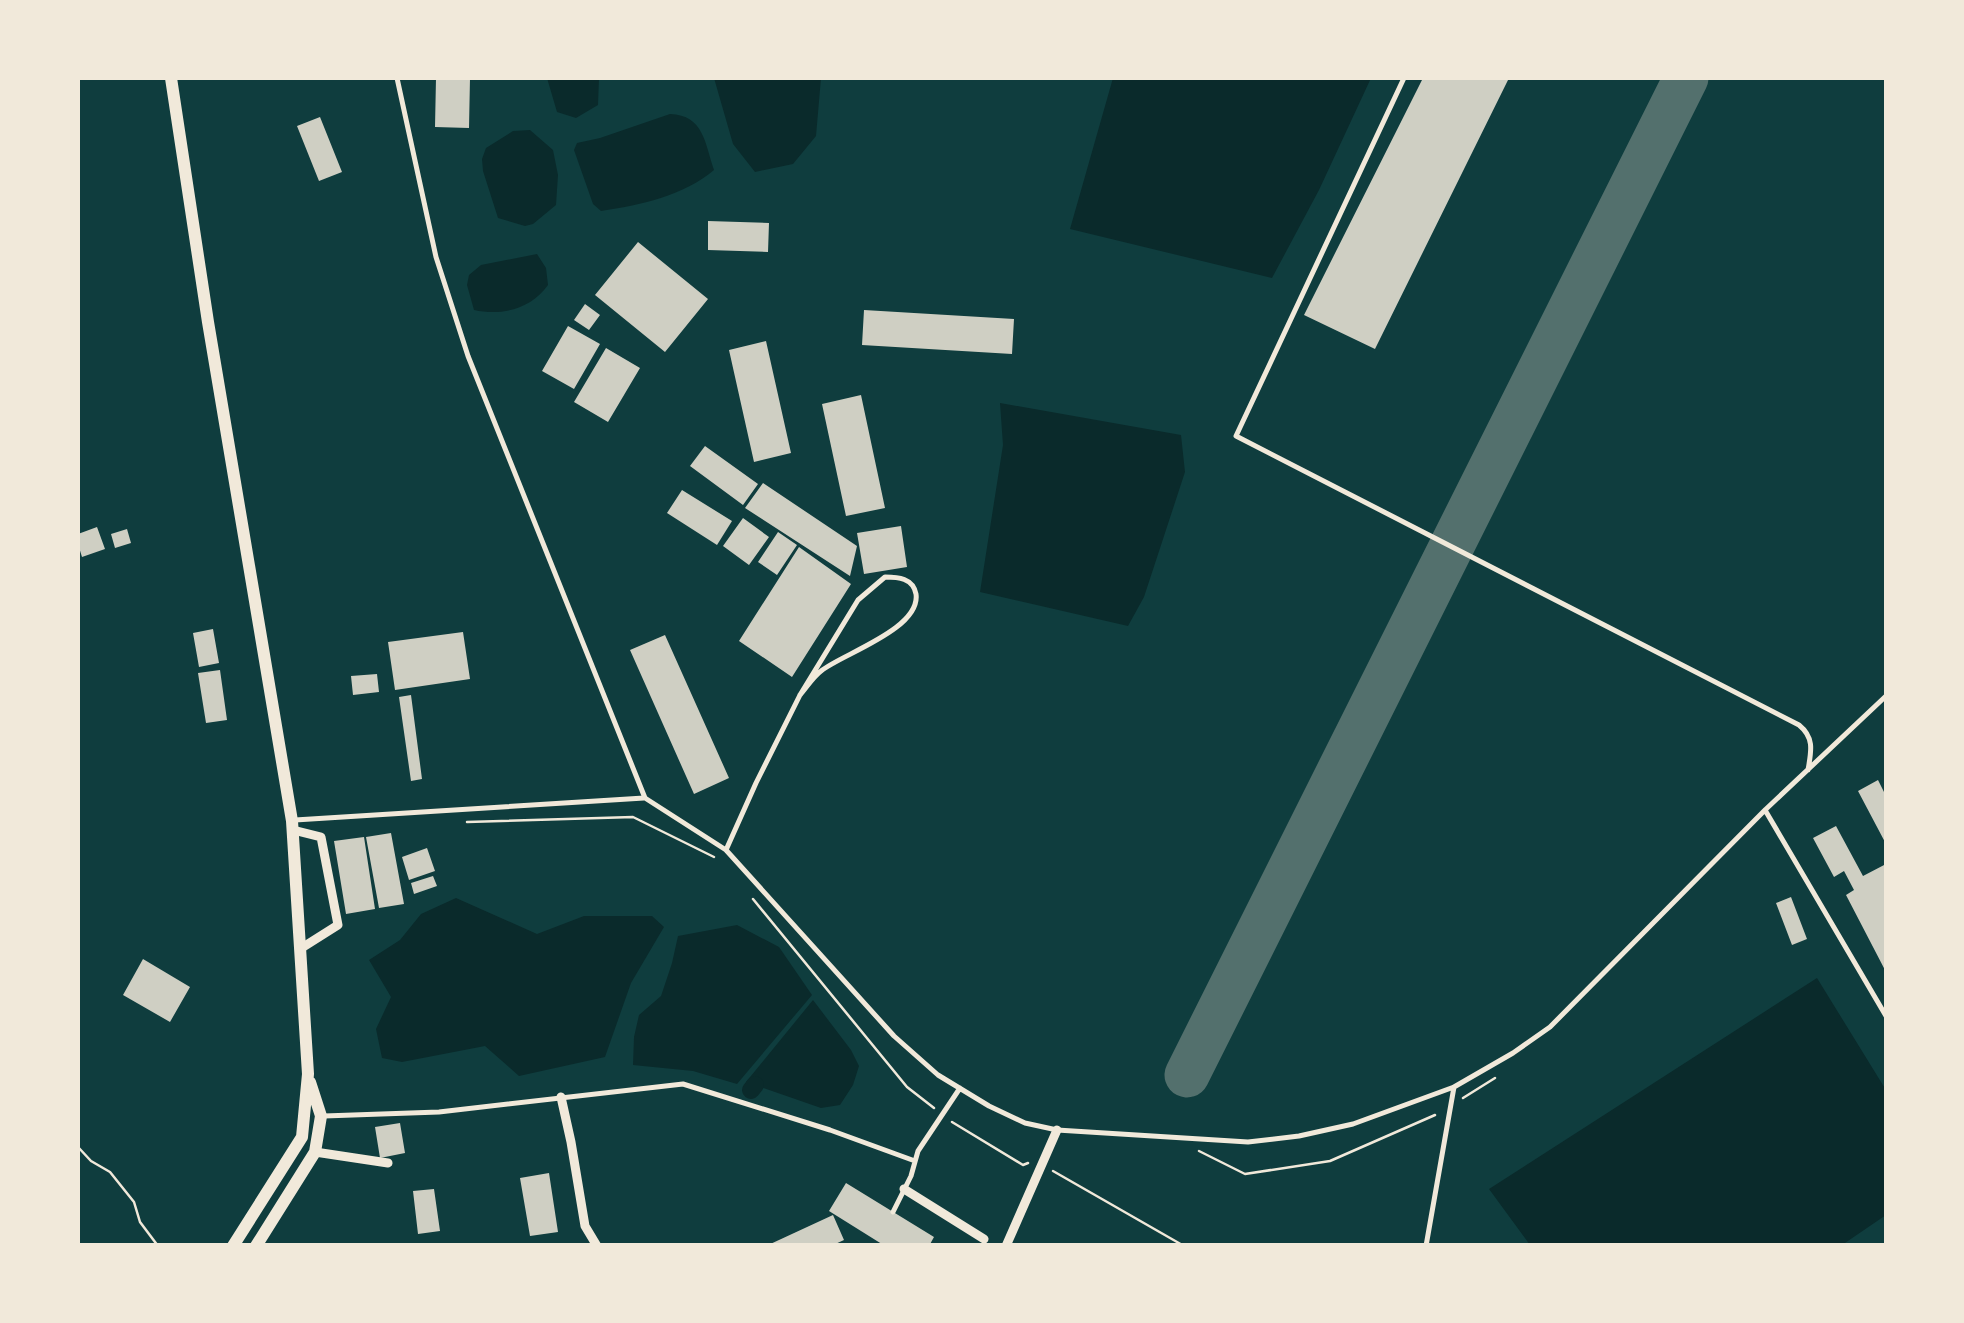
<svg xmlns="http://www.w3.org/2000/svg" width="1964" height="1323" viewBox="0 0 1964 1323" font-family="'IBM Plex Sans',sans-serif">
<style>
.water{fill:#0a2a2b}
.lines{fill:none;stroke-linecap:round;stroke-linejoin:round}
.canal{stroke:#0a2a2b;stroke-width:18}
.taxiway{stroke:#53706d;stroke-width:45}
.building{fill:#cfcfc3}
.path{stroke:#f1e9da;stroke-width:2.5}
.service{stroke:#f1e9da;stroke-width:5}
.minor{stroke:#f1e9da;stroke-width:9}
.secondary{stroke:#f1e9da;stroke-width:12}
</style>
<rect width="100%" height="100%" fill="#0f3d3e"/>
<path class="water" d="M547,78H599L598,105L576,118L557,112Z
M714,78H821L816,136L793,164L755,172L733,144Z
M1113,78H1371L1319,190L1272,278L1070,229Z
M670,114C704,115 705,144 714,170C683,196 641,205 601,211L593,204L574,150L577,143L600,138Z
M530,130L553,150L558,175L556,205L533,224L525,226L498,218L483,171L482,159L486,148L513,131Z
M537,254L546,268L548,285C531,309 502,316 474,310L467,285L469,275L481,265Z
M1000,403L1181,435L1185,472L1144,597L1128,626L980,592L1003,445Z
M456,898L537,934L584,916H652L664,927L631,983L605,1057L519,1076L485,1046L402,1062L382,1058L376,1029L391,997L369,960L400,940L421,914Z
M737,925L779,947L812,995L737,1084L693,1071L633,1065L634,1037L639,1015L661,996L672,963L678,936Z
M1817,978L1886,1090V1215L1842,1245H1530L1489,1189Z
M813,1000L851,1050L859,1066L853,1085L840,1105L821,1108L746,1082Z"/>
<g class="lines">
<path class="canal" d="M751,1090L755,1085"/>
<path class="taxiway" d="M1187,1075L1686,78"/>
</g>
<path class="building" d="M436,78H470L469,128L435,127Z
M1423,78H1509L1375,349L1304,315Z
M320,117L342,172L319,181L297,126Z
M708,221L769,223L768,252L708,250Z
M638,242L708,299L665,352L595,295Z
M585,304L600,315L589,330L574,320Z
M864,310L1014,319L1012,354L862,345Z
M568,326L600,344L574,389L542,371Z
M766,341L791,453L754,462L729,350Z
M606,348L640,368L608,422L574,402Z
M861,395L885,508L846,516L822,404Z
M705,446L758,484L743,505L690,466Z
M763,483L857,546L850,576L745,508Z
M682,490L732,521L717,545L667,513Z
M743,518L769,537L749,565L723,546Z
M901,526L907,567L864,574L857,533Z
M97,527L105,549L82,557L78,544V534Z
M127,529L131,543L115,548L111,534Z
M778,532L797,545L777,575L758,562Z
M799,547L851,584L792,677L739,641Z
M213,629L219,663L199,667L193,633Z
M463,632L470,679L395,690L388,642Z
M665,635L729,778L694,794L630,650Z
M220,670L227,720L206,723L198,673Z
M377,674L379,692L353,695L351,676Z
M411,695L422,779L411,781L399,697Z
M1878,780L1886,796V844L1858,791Z
M1836,826L1863,876L1886,864V972L1846,895L1854,890L1844,871L1834,877L1813,838Z
M391,833L404,904L379,908L366,837Z
M364,837L375,909L346,914L334,841Z
M427,848L435,871L409,880L402,857Z
M433,876L437,886L414,894L411,883Z
M1791,897L1807,939L1792,945L1776,903Z
M143,959L190,987L170,1022L123,995Z
M400,1123L405,1153L380,1158L375,1127Z
M549,1173L558,1232L530,1236L520,1178Z
M846,1183L934,1237L929,1246H885L829,1211Z
M434,1189L440,1231L418,1234L413,1191Z
M833,1215L844,1240L831,1246H766Z"/>
<g class="lines">
<path class="path" d="M467,822L633,817L714,857
M753,899L907,1087L934,1108
M1463,1098L1495,1078
M952,1122L1023,1165L1028,1163
M78,1147L91,1161L110,1172L134,1202L140,1222L158,1246
M1199,1151L1245,1174L1330,1161L1435,1115
M1053,1171L1184,1246"/>
<path class="service" d="M397,78L436,257L468,356L645,798L726,850L894,1036L938,1075L989,1106L1025,1123L1057,1130L1248,1142L1299,1136L1353,1124L1454,1087
M1404,78L1236,436L1799,725C1815,738 1811,752 1808,770
M1765,810L1886,1016
M295,820L644,798
M726,850L756,783L800,695L858,600L885,577C898,577 913,578 916,594C921,629 842,654 821,671C813,677 807,687 800,695
M324,1116L439,1112L683,1084L830,1130L915,1161
M893,1212L911,1176L918,1151L960,1088
M1426,1246L1454,1087L1513,1053L1550,1027L1765,810L1886,696"/>
<path class="minor" d="M293,830L321,837L338,925L300,949
M561,1097L571,1142L585,1226L597,1246
M315,1152L388,1163
M904,1189L984,1239
M1006,1246L1057,1130"/>
<path class="secondary" d="M171,78L208,322L292,821L308,1074L302,1137L233,1246
M256,1246L315,1152L321,1116L310,1082"/>
</g>
<rect width="1964" height="1323" fill="none" stroke="#f1e9da" stroke-width="160"/>
</svg>
